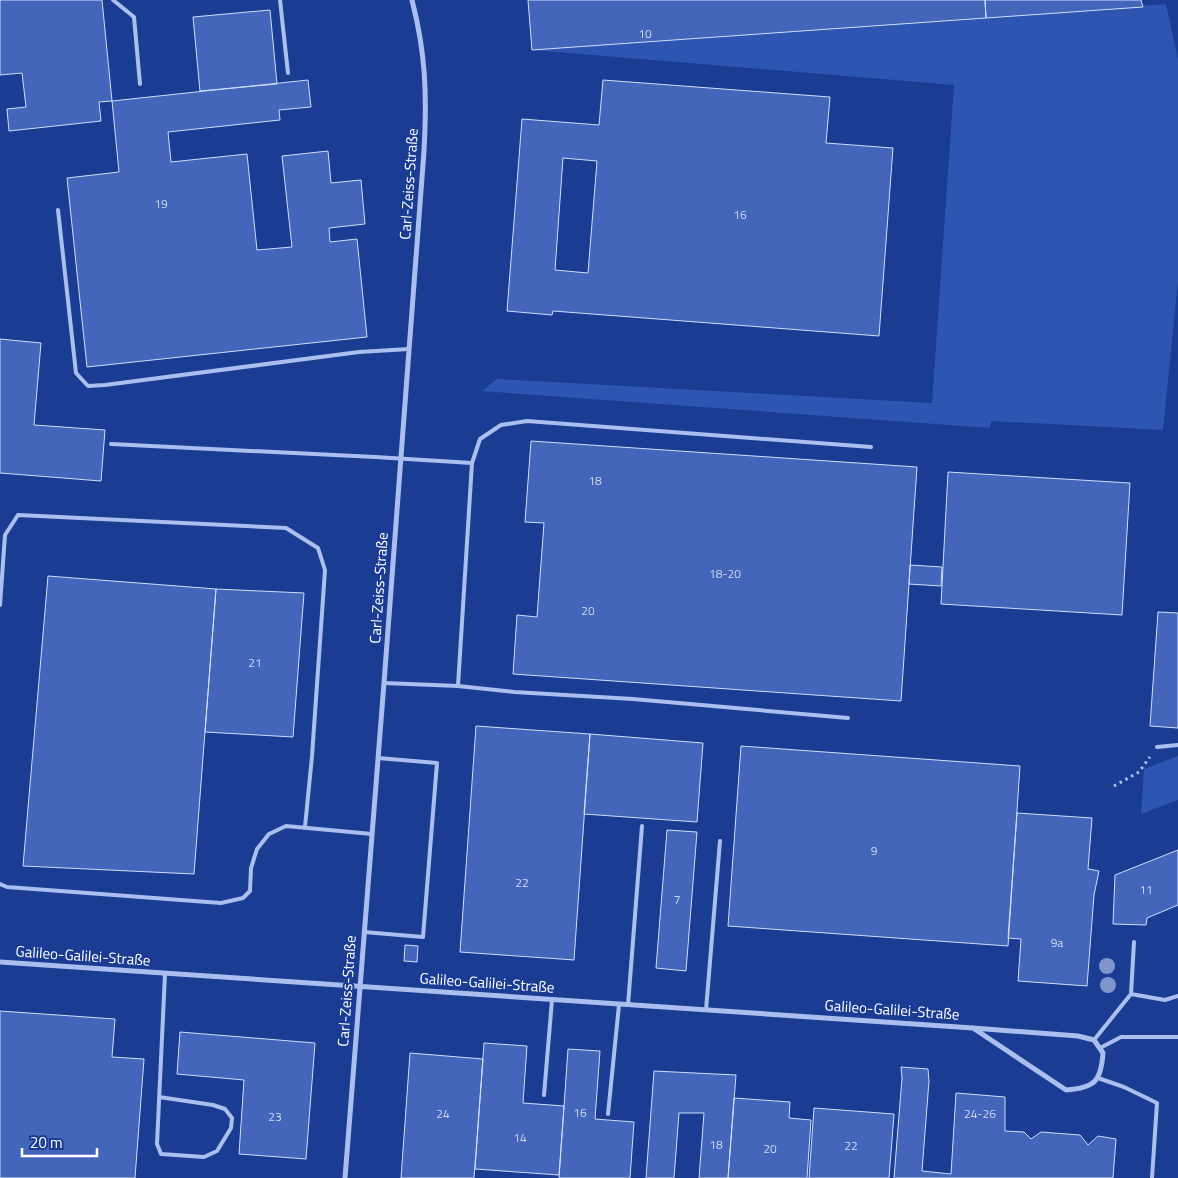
<svg xmlns="http://www.w3.org/2000/svg" width="1178" height="1178" viewBox="0 0 1178 1178" font-family="'Titillium Web',sans-serif">
<style>
.green{fill:#2d55b1}
.building{fill:#4366ba;stroke:#d1defb;fill-rule:evenodd}
.lines{fill:none;stroke-linecap:round;stroke-linejoin:round}
.path{stroke:#abbfef;stroke-width:3;stroke-dasharray:2.5 4;stroke-linecap:butt}
.service{stroke:#abbfef;stroke-width:4}
.minor{stroke:#abbfef;stroke-width:5}
.tree{fill:#7f95cc}
.labels{text-anchor:middle;stroke-width:4;stroke-linejoin:round;paint-order:stroke}
.number-label{font-size:12px;fill:#d0d9ee}
.street-label{font-size:15px;fill:#fff;stroke:#1a3c93}
</style>
<rect width="100%" height="100%" fill="#1a3c93"/>
<path class="green" d="M1166,4L1178,59V282L1163,430L991,421L990,428L482,391L497,379L932,403L954,85L532,50Z
M1178,756V800L1141,814L1144,769Z"/>
<path class="building" d="M0,0H102L112,101L99,102L101,121L9,131L7,109L26,107L22,73L0,75Z
M528,0H985L986,18L532,50Z
M985,0H1141L1143,7L986,18Z
M270,10L277,84L200,91L193,17Z
M308,80L311,107L279,110L280,120L168,132L171,162L247,154L257,250L292,247L282,156L328,151L331,183L361,180L365,224L329,228L330,242L357,239L367,337L87,367L67,178L119,172L112,101Z
M603,80L830,97L826,143L893,148L879,336L553,311L552,315L507,311L522,119L599,125ZM563,158L597,161L588,273L555,270Z
M0,339L41,343L34,425L105,430L101,481L0,473Z
M531,441L917,467L901,701L513,674L517,615L537,617L544,523L525,522Z
M948,472L1130,483L1122,615L941,604Z
M910,565L942,567L941,586L909,584Z
M48,576L216,589L194,874L23,866Z
M216,589L304,593L293,737L205,732Z
M1158,612L1178,613V728L1150,726Z
M476,726L590,734L574,960L460,952Z
M590,734L703,743L697,822L584,814Z
M741,746L1020,766L1008,946L728,926Z
M1017,813L1092,818L1088,869L1099,871L1094,895L1087,986L1018,981L1021,939L1008,938Z
M667,830L697,832L686,971L656,968Z
M1178,850V905L1147,918L1146,925L1113,924L1115,875Z
M405,945L418,946L417,962L404,961Z
M0,1011L115,1019L112,1057L144,1059L135,1178H0Z
M180,1032L315,1043L306,1159L239,1154L244,1080L177,1074Z
M484,1043L527,1046L523,1103L564,1106L559,1175L475,1169Z
M568,1049L600,1051L595,1119L634,1122L630,1178H559Z
M410,1053L483,1059L474,1178H401Z
M901,1067L928,1069L929,1081L922,1171L951,1174L956,1093L1005,1097V1131L1024,1132L1031,1139L1041,1132L1080,1135L1088,1145L1098,1136L1116,1139L1113,1178H894L902,1078Z
M654,1071L736,1075L728,1178H699L704,1113H679L674,1178H646Z
M734,1098L790,1102L789,1118L811,1120L807,1178H728Z
M814,1108L894,1114L889,1178H809Z"/>
<g class="lines">
<path class="path" d="M1114,786L1139,772L1150,757"/>
<path class="service" d="M113,0L134,17L140,84
M280,0L288,73
M58,210L76,373L88,386L105,385L359,352L409,349
M111,444L375,457L472,463L480,439L501,425L527,421L871,447
M0,605L5,535L18,515L286,528L318,548L325,570L312,756L305,827
M384,683L458,686L472,463
M458,686L514,692L633,699L848,718
M1157,747L1178,745
M0,884L7,887L221,903L243,898L250,891L251,868L257,849L269,834L286,826L372,834
M364,932L423,937L437,763L378,758
M1131,994L1134,942
M628,1005L642,826
M706,1010L720,841
M1094,1040L1131,994L1165,1000L1178,996
M1100,1048L1121,1037H1178
M1098,1078L1124,1087L1157,1103L1152,1178
M544,1095L552,1000
M159,1097L213,1105L225,1109L232,1118L231,1128L217,1151L204,1157L161,1154L157,1144L165,974
M608,1114L619,1005"/>
<path class="minor" d="M0,962L973,1028L1078,1036L1094,1040L1103,1053C1101,1081 1095,1088 1066,1090L973,1028
M345,1178L384,683L424,151C427,96 426,54 412,0"/>
</g>
<g class="tree">
<circle cx="1107" cy="966" r="8"/>
<circle cx="1108" cy="985" r="8"/>
</g>
<g class="labels">
<g class="number-label">
<text x="645" y="38">10</text>
<text x="161" y="208">19</text>
<text x="740" y="219">16</text>
<text x="595" y="485">18</text>
<text x="725" y="578">18-20</text>
<text x="588" y="615">20</text>
<text x="255" y="667">21</text>
<text x="874" y="855">9</text>
<text x="522" y="887">22</text>
<text x="1146" y="894">11</text>
<text x="677" y="904">7</text>
<text x="1057" y="947">9a</text>
<text x="580" y="1117">16</text>
<text x="443" y="1118">24</text>
<text x="980" y="1118">24-26</text>
<text x="275" y="1121">23</text>
<text x="520" y="1142">14</text>
<text x="716" y="1149">18</text>
<text x="851" y="1150">22</text>
<text x="770" y="1153">20</text>
</g>
<g class="street-label">
<text transform="translate(409 184) rotate(-86)" y="5">Carl-Zeiss-Straße</text>
<text transform="translate(379 588) rotate(-86)" y="5">Carl-Zeiss-Straße</text>
<text transform="translate(83 956) rotate(4)" y="5">Galileo-Galilei-Straße</text>
<text transform="translate(487 983) rotate(4)" y="5">Galileo-Galilei-Straße</text>
<text transform="translate(347 991) rotate(-86)" y="5">Carl-Zeiss-Straße</text>
<text transform="translate(892 1010) rotate(4)" y="5">Galileo-Galilei-Straße</text>
</g>
</g>
<path d="M22 1148v8h75v-8" fill="none" stroke="#ffffff" stroke-width="2.5"/>
<text x="30" y="1148" font-size="15" fill="#ffffff" stroke="#1a3c93" stroke-width="4" paint-order="stroke">20 m</text>
</svg>
